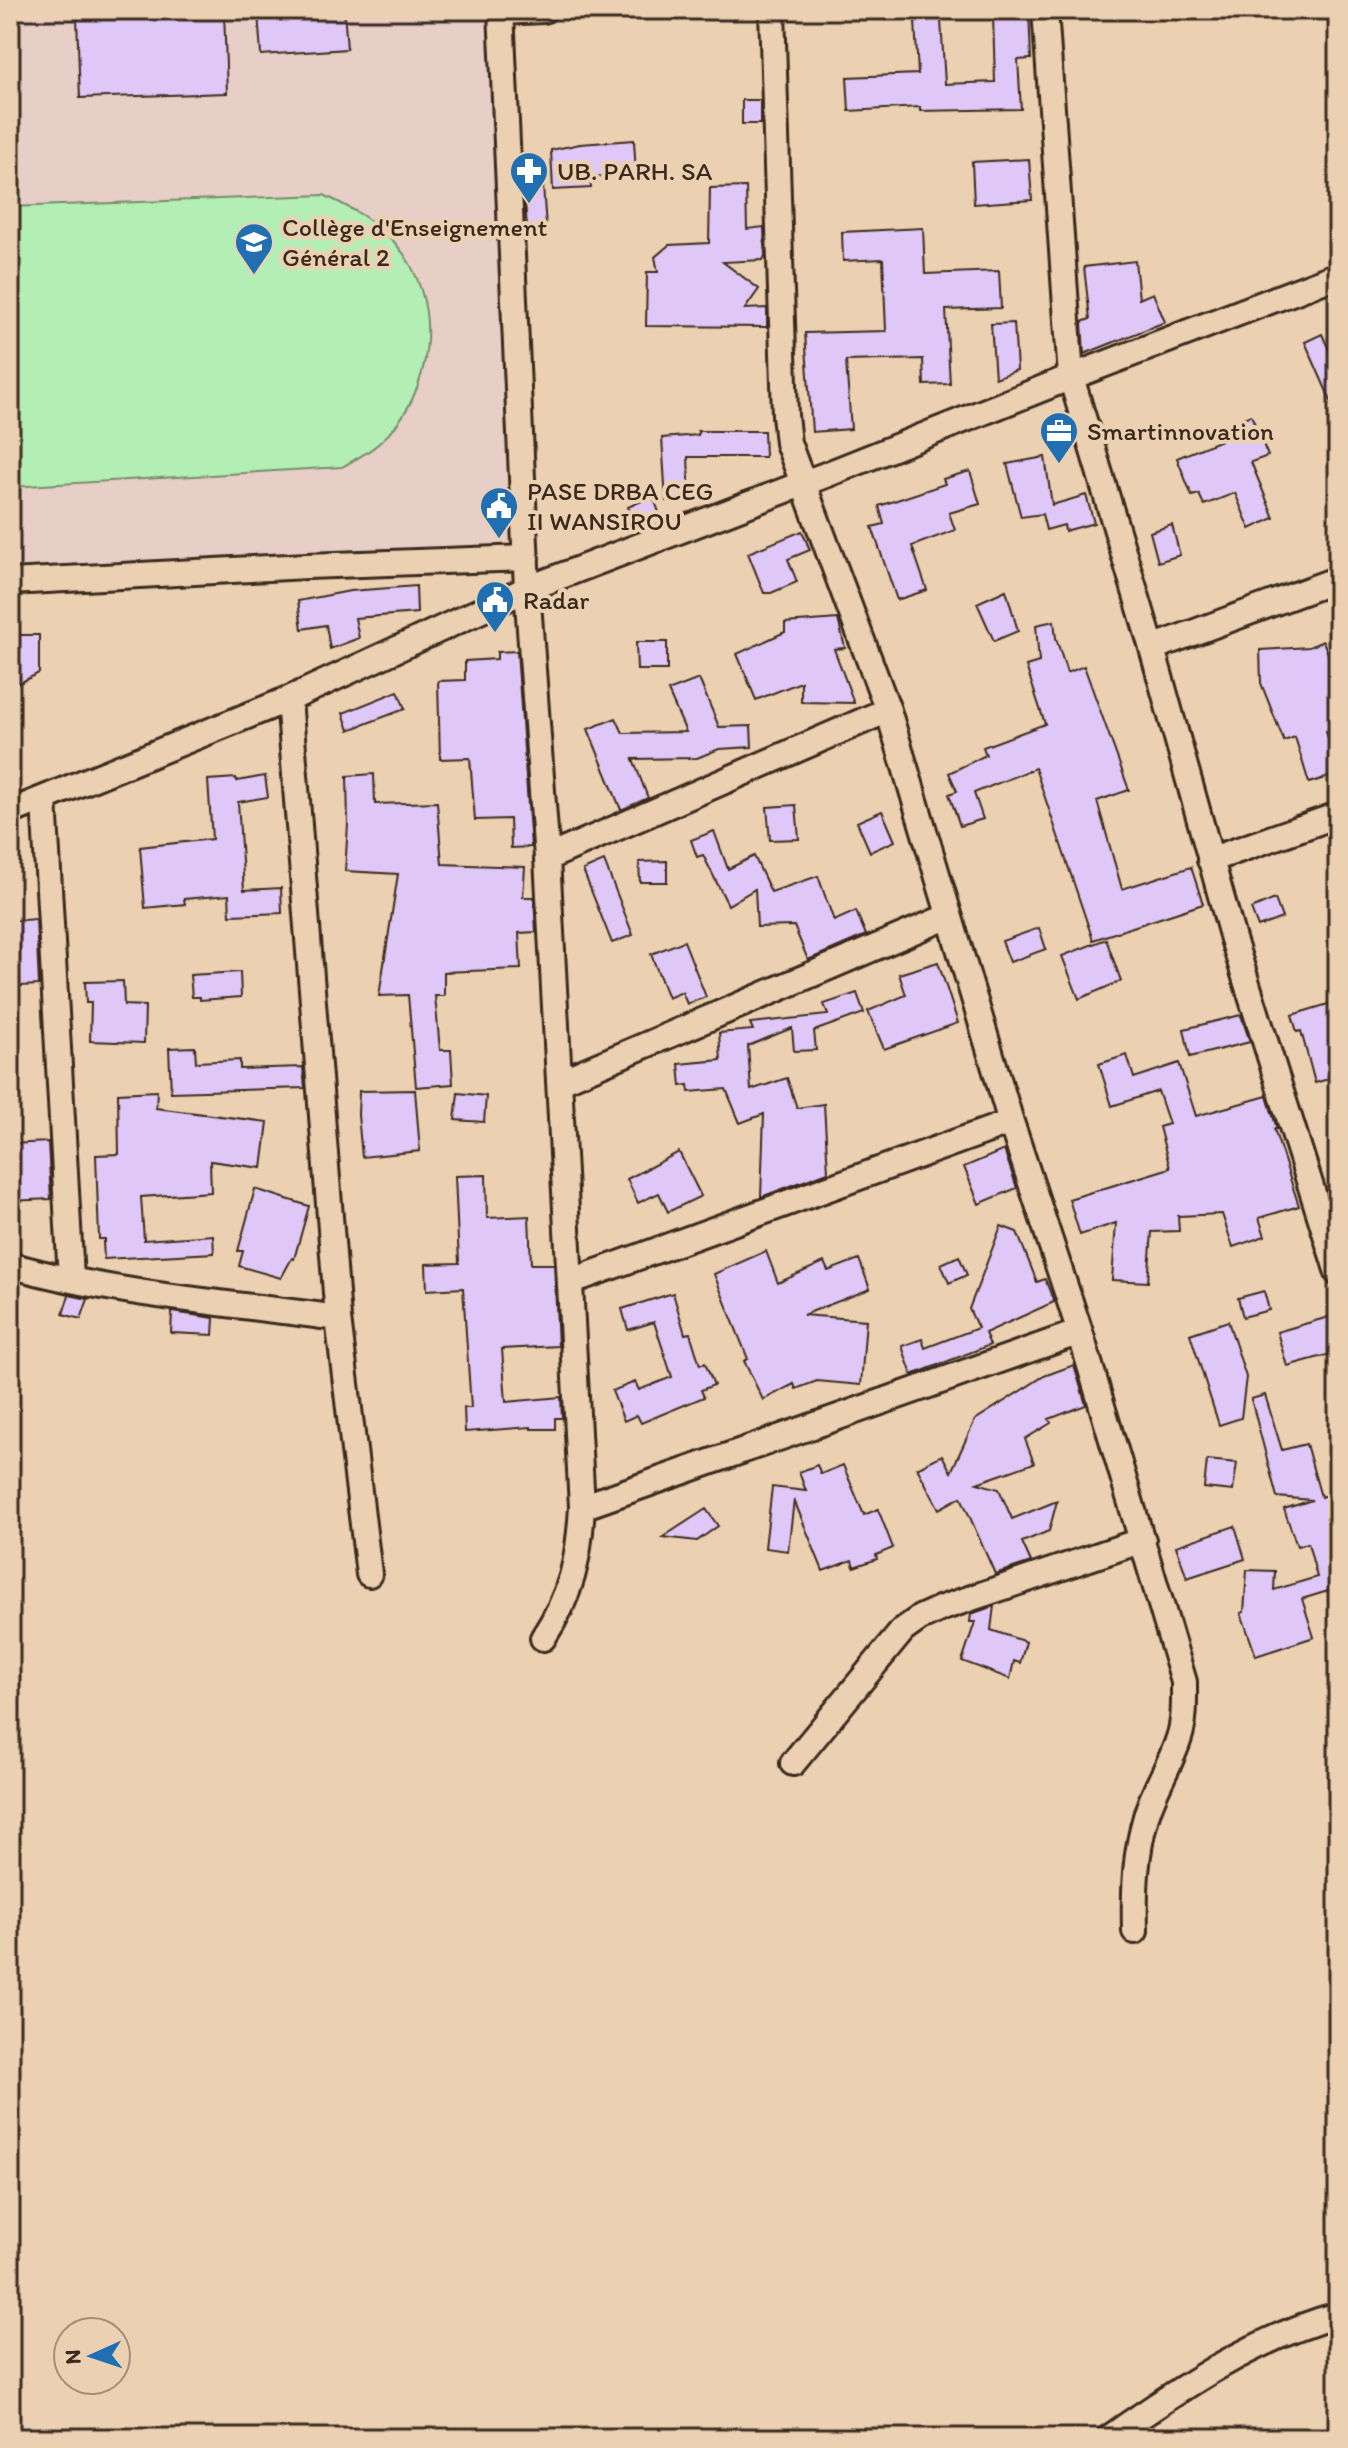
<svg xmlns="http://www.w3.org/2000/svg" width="1348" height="2448" viewBox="0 0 1348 2448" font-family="Itim,sans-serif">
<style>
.built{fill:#e7cec7}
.green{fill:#b3efb4;stroke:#778c69;stroke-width:2}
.building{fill:#dfc7f7;stroke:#3b2a1e;stroke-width:2}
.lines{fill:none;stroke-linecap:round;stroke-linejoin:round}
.street-casing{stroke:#3b2a1e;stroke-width:30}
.street{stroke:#ebd1b2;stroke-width:24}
.labels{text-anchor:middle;stroke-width:8;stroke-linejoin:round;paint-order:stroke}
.poi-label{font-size:26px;fill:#3b2a1e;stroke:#ebd1b2;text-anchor:start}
</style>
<rect width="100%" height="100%" fill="#ebd1b2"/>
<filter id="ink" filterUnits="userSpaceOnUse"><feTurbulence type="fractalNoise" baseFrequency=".0125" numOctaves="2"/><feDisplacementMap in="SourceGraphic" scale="16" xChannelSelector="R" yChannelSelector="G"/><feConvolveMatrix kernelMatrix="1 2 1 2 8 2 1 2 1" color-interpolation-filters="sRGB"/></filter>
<g filter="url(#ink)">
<path class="built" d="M10,10H489L508,542L10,570Z"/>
<path class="green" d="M324,195C351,208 375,220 395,243C445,299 435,396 378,444C368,453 354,460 342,467L10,487V207Z"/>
<path class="building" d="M299,10H344L347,49L261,55L258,12Z
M1029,11L1031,59L1018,60L1021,109L920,111V107L849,111L847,77L918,74L915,21L941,20L945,84L995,82L993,15Z
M224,12L227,93L80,98L77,18Z
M742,100H760V124H742Z
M634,140L636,174L590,177L591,188L553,190L551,150L580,144Z
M1029,159L1032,200L974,204L972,162Z
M543,186L546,227L527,228L524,188Z
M746,187L747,229L764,227L765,256L763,260L723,262L759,289L745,309L767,308V327L646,326L647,272H658L655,257L669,245L709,243L710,188Z
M923,228L925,274L999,271L1001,308L946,310L950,384L924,385L923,359L846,361L851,429L812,432L805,333L886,331L883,259L843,261L842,232Z
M1135,261L1139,299L1153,293L1165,322L1084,354L1082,322L1090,319L1084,267Z
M1014,323L1017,370L995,378L991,324Z
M1322,334L1338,370V417L1305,342Z
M1251,415L1268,456L1251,462L1274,518L1250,529L1235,493L1204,505L1199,494L1192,496L1177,458L1226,438L1221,427Z
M698,431H764L765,457H688L690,499L666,501L662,438L698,435Z
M1045,457L1052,505L1086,495L1094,523L1065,531L1064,525L1046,530L1042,514L1021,517L1007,464Z
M970,471L980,504L949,513L955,530L912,546L927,590L897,600L872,527L884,524L879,506L945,484L943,479Z
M653,496L660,515L635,525L628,507Z
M1172,525L1180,555L1158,562L1150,532Z
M802,531L810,550L788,559L797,582L771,593H764L748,553Z
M416,586L417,613L355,618L359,638L330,649L326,625L302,629L298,601L350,591Z
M1006,590L1018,631L994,641L977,603Z
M838,619L845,648L834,649L854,703L801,702V682L756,700L737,654L785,632V623Z
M1054,621L1056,638L1067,673L1084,666L1129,790L1097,801L1122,889L1191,867L1203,904L1093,940L1035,768L974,793L983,819L960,826L949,794L957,791L949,773L986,755L983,747L1045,724L1026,666L1039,662L1036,625Z
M10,635H39V673L10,688Z
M1323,641L1338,677V726L1326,731L1338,774L1309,783L1295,737L1284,741L1261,683L1260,650L1309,647Z
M636,642H667V670H637Z
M517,651L531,847L511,848L510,819L475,820L470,758L440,759L438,681L465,680V661L497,659V652Z
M699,679L719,727L751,726L752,747L719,749L697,758L633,759L648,798L621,810L588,729L616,718L623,733L686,732L668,691Z
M398,691L405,709L349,730L343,713Z
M374,774L375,804L437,802L442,864L525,867L523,897H534L536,932L519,933L521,969L444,972V996H435L440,1050H451L453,1084L416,1087L408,995L379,996L398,874L345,871L348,824L347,776Z
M265,776L268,797L238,802L244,890L281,888L282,913L230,915L229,895L184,899L185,904L145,908L140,847L212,839L208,780L236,778L237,781Z
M796,805L799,839L770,840L767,807Z
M882,811L895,841L870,852L857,822Z
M714,831L728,869L754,856L771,892L818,876L834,921L856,911L866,935L808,960L794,926L757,927L755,889L728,905L703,855L697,857L691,840Z
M604,861L633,935L612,943L583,870Z
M667,861V882H640L639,862Z
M1275,899L1282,918L1258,927L1251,909Z
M36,919L39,985L20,986L18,946L10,947V921Z
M1039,928L1046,949L1010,962L1002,941Z
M1106,939L1121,981L1079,999L1062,956Z
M684,941L706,997L687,1004L682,992L668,998L651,954Z
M938,962L958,1023L884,1049L868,1011L906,995L899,974Z
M240,972L241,997L200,1000V997H192L190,975Z
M123,981L124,1005L145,1006L144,1043L90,1041L91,1003H86L85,982Z
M857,993L864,1013L814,1031L816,1050L794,1051L792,1028L748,1046L751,1090L787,1078L797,1108L824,1104L828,1172L761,1197L764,1114L740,1123L726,1089L689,1092L688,1085L681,1086L679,1064L721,1060L719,1033L753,1030L750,1023L828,1015L824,1004Z
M1338,1001V1076L1315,1083L1301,1031L1297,1032L1292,1015Z
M1241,1015L1250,1042L1190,1057L1184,1029Z
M195,1047L196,1062L240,1060V1069L303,1067L305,1088L171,1092L169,1048Z
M1127,1055L1134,1078L1179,1063L1196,1116L1267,1096L1277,1129H1274L1299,1206L1259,1218L1265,1236L1233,1247L1222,1214L1178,1216L1179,1231L1152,1232L1148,1282L1112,1280L1116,1223L1080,1235L1069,1199L1170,1168L1159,1127L1169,1124L1158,1091L1112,1106L1099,1064Z
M415,1090L420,1151L362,1157L358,1115L359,1091Z
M157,1091L156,1108L268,1122L262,1168L210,1161L211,1192L141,1197L144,1240L213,1235L214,1253L104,1259L103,1242H105V1239H99L96,1155L119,1154L118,1093Z
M458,1093L486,1096L484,1122L455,1120Z
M48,1142L51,1199L10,1201V1144Z
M1004,1150L1017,1188L979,1204L964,1167Z
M679,1152L701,1196L668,1212L659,1193L638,1203L627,1179Z
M486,1175L487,1218L529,1216L531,1264H554L558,1346L502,1349L506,1402L561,1397L562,1418H555V1429H531V1427L465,1432L464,1408H471L463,1288L427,1290L426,1264L459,1263L455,1176Z
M255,1189L309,1206L294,1259L292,1258L281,1278L239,1266L243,1251H238Z
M1001,1226L1017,1232L1037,1282L1045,1279L1054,1302L985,1333L990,1345L912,1375L902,1346L922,1339L925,1348L978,1328L969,1309Z
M766,1251L778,1283L824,1262L828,1271L859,1259L870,1289L803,1315L866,1320L861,1385L817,1381L796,1389L794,1384L763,1400L744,1361L748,1359L714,1274Z
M959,1256L967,1275L949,1283L941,1264Z
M1264,1291L1269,1310L1243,1317L1238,1298Z
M673,1293L685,1334L690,1333L700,1365L705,1363L714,1385L701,1390L704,1397L641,1423L637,1415L624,1421L612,1391L635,1382L639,1390L672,1377L654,1322L628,1330L622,1309Z
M69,1295L88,1299L81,1319L63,1314Z
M172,1312L214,1318L213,1335L171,1333Z
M1332,1316L1338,1339V1352L1287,1366L1277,1332Z
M1228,1321L1246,1377L1241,1418L1219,1425L1190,1334Z
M1074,1365L1086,1405L1049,1419L1051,1423L1025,1439L1034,1463L977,1483L999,1489L1012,1519L1057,1501L1049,1531L1022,1542L1031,1562L995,1574L961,1497L939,1509L917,1468L942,1455L951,1472L975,1420L1044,1376Z
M1265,1395L1282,1450L1306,1444L1321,1497L1338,1491V1588L1302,1599L1314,1637L1256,1656L1241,1613L1244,1612L1247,1570L1275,1571L1274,1590L1317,1577L1308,1543L1297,1546L1284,1509L1312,1500L1277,1497L1251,1399Z
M1207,1460L1237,1463L1233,1491L1204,1488Z
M817,1465L821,1474L843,1465L864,1515L878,1509L893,1548L876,1555L877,1559L854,1567L852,1560L823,1571L794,1500L788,1551L765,1548L772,1487L806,1491L799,1472Z
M706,1509L718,1526L697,1541L663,1537Z
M1235,1526L1245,1559L1187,1578L1176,1546Z
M994,1606L991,1630L1026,1642L1020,1663L1014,1661L1010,1679L962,1661L975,1622H970L971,1614Z"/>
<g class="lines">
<g class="street-casing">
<path id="street" d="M501,10L527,589L547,858L582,1507C579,1559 572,1594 543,1638
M772,10L785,415L788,443L888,710L1011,1122L1080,1332L1184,1682C1184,1701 1185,1720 1179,1738C1171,1764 1155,1787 1147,1813C1135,1853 1134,1890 1135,1931
M1045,10L1071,377L1152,648L1233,939L1338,1273
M501,12L544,10
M10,582L307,566L526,558
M1152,648L1338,579
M289,699L338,1318L369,1574
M44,800L71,1279
M10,812L289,699L527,589L828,474L1071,377L1338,275
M547,858L888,710
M1210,860L1338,815
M559,1082L949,916
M10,1265C115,1295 230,1303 338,1318
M572,1281L1011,1122
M582,1507L1080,1332
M793,1763L903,1630L920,1618L942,1608L1143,1540
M1109,2438C1179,2389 1254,2338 1338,2315"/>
</g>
<use href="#street" class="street"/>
</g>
</g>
<defs>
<g id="pharmacy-pin" transform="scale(2)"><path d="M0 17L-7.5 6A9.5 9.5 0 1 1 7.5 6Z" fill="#1f6fb2" stroke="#ebd1b2"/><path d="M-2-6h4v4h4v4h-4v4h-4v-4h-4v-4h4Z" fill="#fff"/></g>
<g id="school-pin" transform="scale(2)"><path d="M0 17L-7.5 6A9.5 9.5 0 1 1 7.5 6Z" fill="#1f6fb2" stroke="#ebd1b2"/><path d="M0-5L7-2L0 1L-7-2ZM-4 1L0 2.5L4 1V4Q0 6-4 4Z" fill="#fff"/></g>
<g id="office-pin" transform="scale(2)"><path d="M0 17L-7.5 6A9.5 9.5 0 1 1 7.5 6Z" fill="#1f6fb2" stroke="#ebd1b2"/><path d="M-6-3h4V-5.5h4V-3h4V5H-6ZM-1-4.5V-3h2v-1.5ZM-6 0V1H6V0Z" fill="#fff"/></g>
<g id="civic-pin" transform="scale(2)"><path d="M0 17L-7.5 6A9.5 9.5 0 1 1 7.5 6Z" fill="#1f6fb2" stroke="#ebd1b2"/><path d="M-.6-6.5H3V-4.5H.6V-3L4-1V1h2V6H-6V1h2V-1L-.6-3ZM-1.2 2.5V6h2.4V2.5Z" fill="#fff"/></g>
</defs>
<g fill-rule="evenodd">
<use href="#pharmacy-pin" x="529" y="171"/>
<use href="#school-pin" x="254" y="242"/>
<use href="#office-pin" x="1059" y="431"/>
<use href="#civic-pin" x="499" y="506"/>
<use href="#civic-pin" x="495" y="600"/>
</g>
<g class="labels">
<g class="poi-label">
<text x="557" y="180">UB. PARH. SA</text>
<text x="282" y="236">Collège d'Enseignement<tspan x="282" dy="30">Général 2</tspan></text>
<text x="1087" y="440">Smartinnovation</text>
<text x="527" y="500">PASE DRBA CEG<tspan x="527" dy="30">II WANSIROU</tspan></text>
<text x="523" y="609">Radar</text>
</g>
</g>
<rect width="1348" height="2448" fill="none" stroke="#ebd1b2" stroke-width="40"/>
<rect x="20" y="20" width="1308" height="2408" fill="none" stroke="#3b2a1e" stroke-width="3" filter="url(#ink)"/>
<g transform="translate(92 2356) rotate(267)"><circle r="38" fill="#ebd1b2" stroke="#a58e77" stroke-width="2"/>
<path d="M0-6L14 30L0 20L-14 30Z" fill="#1f6fb2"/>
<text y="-12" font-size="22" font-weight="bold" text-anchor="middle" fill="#3b2a1e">N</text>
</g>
</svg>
